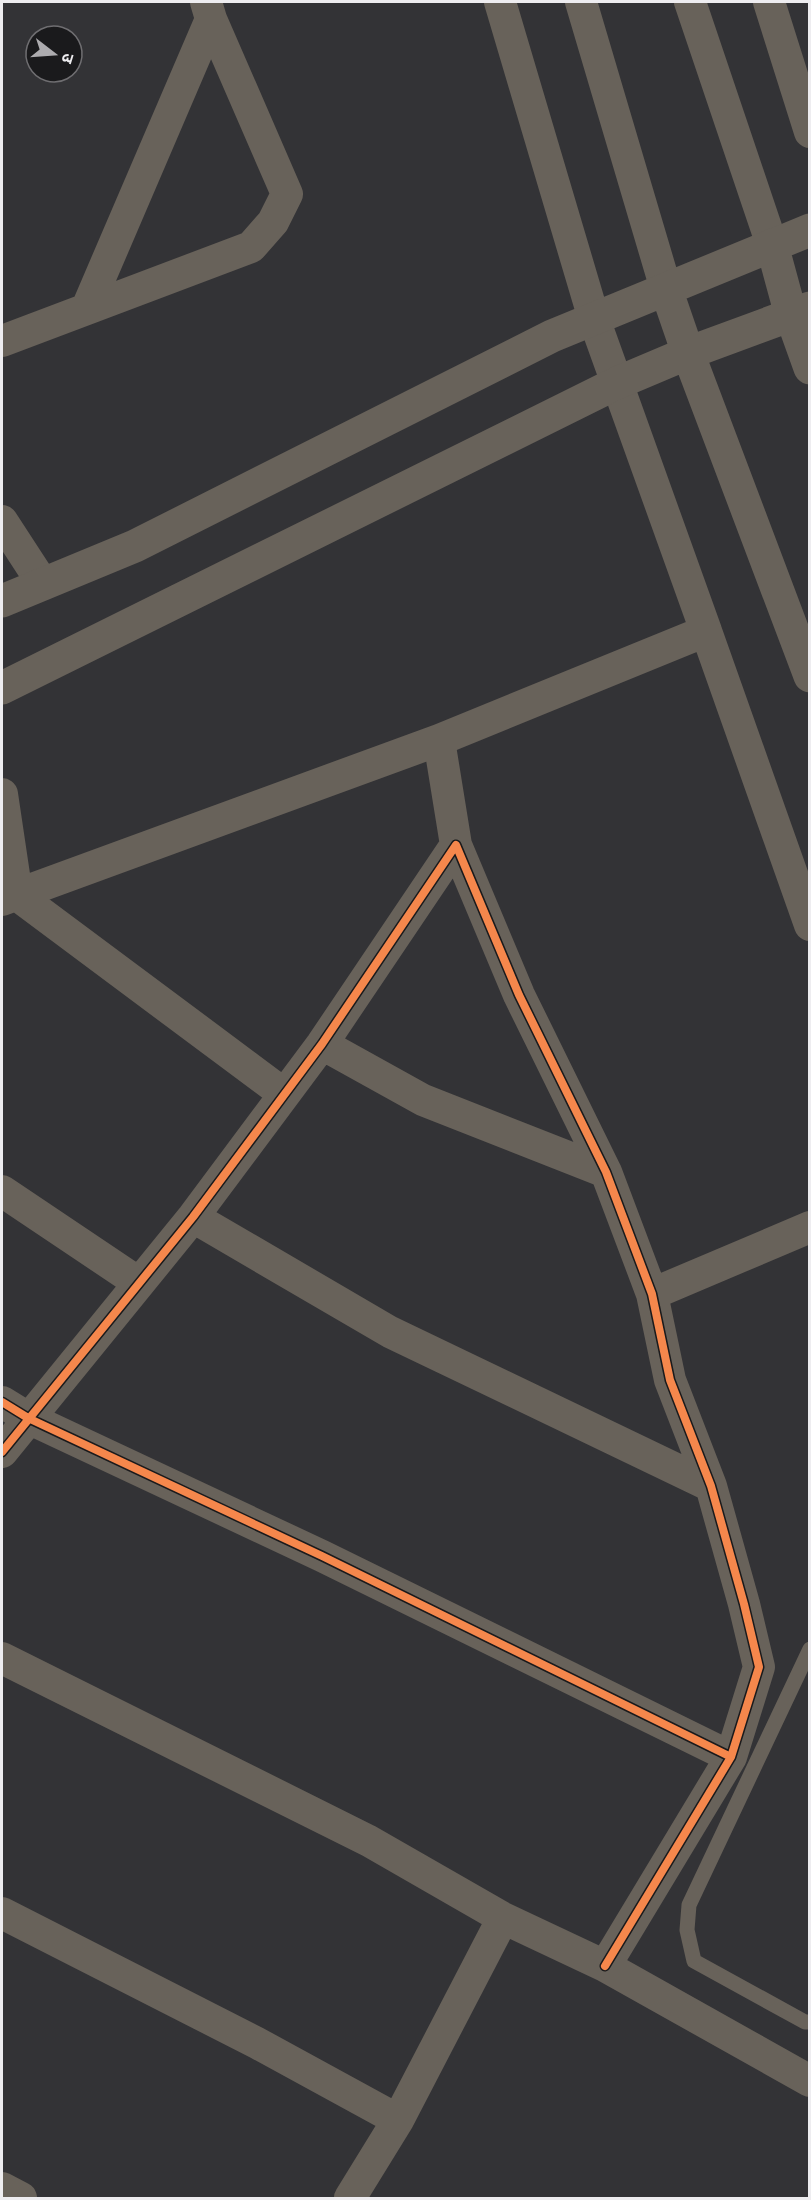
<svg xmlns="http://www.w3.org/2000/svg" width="811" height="2200" viewBox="0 0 811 2200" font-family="'Work Sans','Noto Sans Devanagari',sans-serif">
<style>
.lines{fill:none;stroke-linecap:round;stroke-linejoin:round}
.service{stroke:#68625a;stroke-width:15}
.minor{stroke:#68625a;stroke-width:32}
.tertiary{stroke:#68625a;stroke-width:33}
.cycleway-casing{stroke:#1a1a1c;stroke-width:11}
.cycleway{stroke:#f5874c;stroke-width:8}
</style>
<rect width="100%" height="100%" fill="#333336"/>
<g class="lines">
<path class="service" d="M810,1649L689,1905L687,1930L694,1961L805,2022H810"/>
<path class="minor" d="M500,2L594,319L706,631
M581,2L666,289
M690,2L772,245
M769,2L810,132
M87,308L211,19
M2,341L251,247L273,222L287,194L211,19L206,2
M2,521L43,584
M2,794L17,895L284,1094
M456,845L439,740L706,631L810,925
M2,900L439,740
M322,1044L423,1100L606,1172
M2,1191L139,1283
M193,1217L390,1332L711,1486
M652,1294L810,1227
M2,1402L28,1418L322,1556L731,1757L605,1966
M2,1452L193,1217L322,1044L456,845L519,995L606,1172L652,1294L670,1380L711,1486L744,1604L759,1667L731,1757
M2,1658L369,1841L503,1918
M2,1913L257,2043L398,2120
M2,2188L21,2198
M350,2198L398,2120L503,1918L605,1966L810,2081"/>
<path class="tertiary" d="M772,245L791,315L810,368
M666,289L688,353L810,676
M2,601L135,546L552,336L810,230
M2,688L617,383L688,353L810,308"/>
<g class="cycleway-casing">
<path id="cycleway" d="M2,1402L28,1418L322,1556L731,1757L605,1966
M2,1452L193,1217L322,1044L456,845L519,995L606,1172L652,1294L670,1380L711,1486L744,1604L759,1667L731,1757"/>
</g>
<use href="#cycleway" class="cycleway"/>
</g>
<rect width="811" height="2200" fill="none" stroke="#eeedf0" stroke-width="6"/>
<g transform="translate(54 54) rotate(107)"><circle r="28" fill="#1a1a1c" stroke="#6f6e71" stroke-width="1.5"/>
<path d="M0-4.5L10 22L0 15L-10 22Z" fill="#adacaf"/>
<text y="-9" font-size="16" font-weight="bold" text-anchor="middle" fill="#eeedf0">उ</text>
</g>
</svg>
